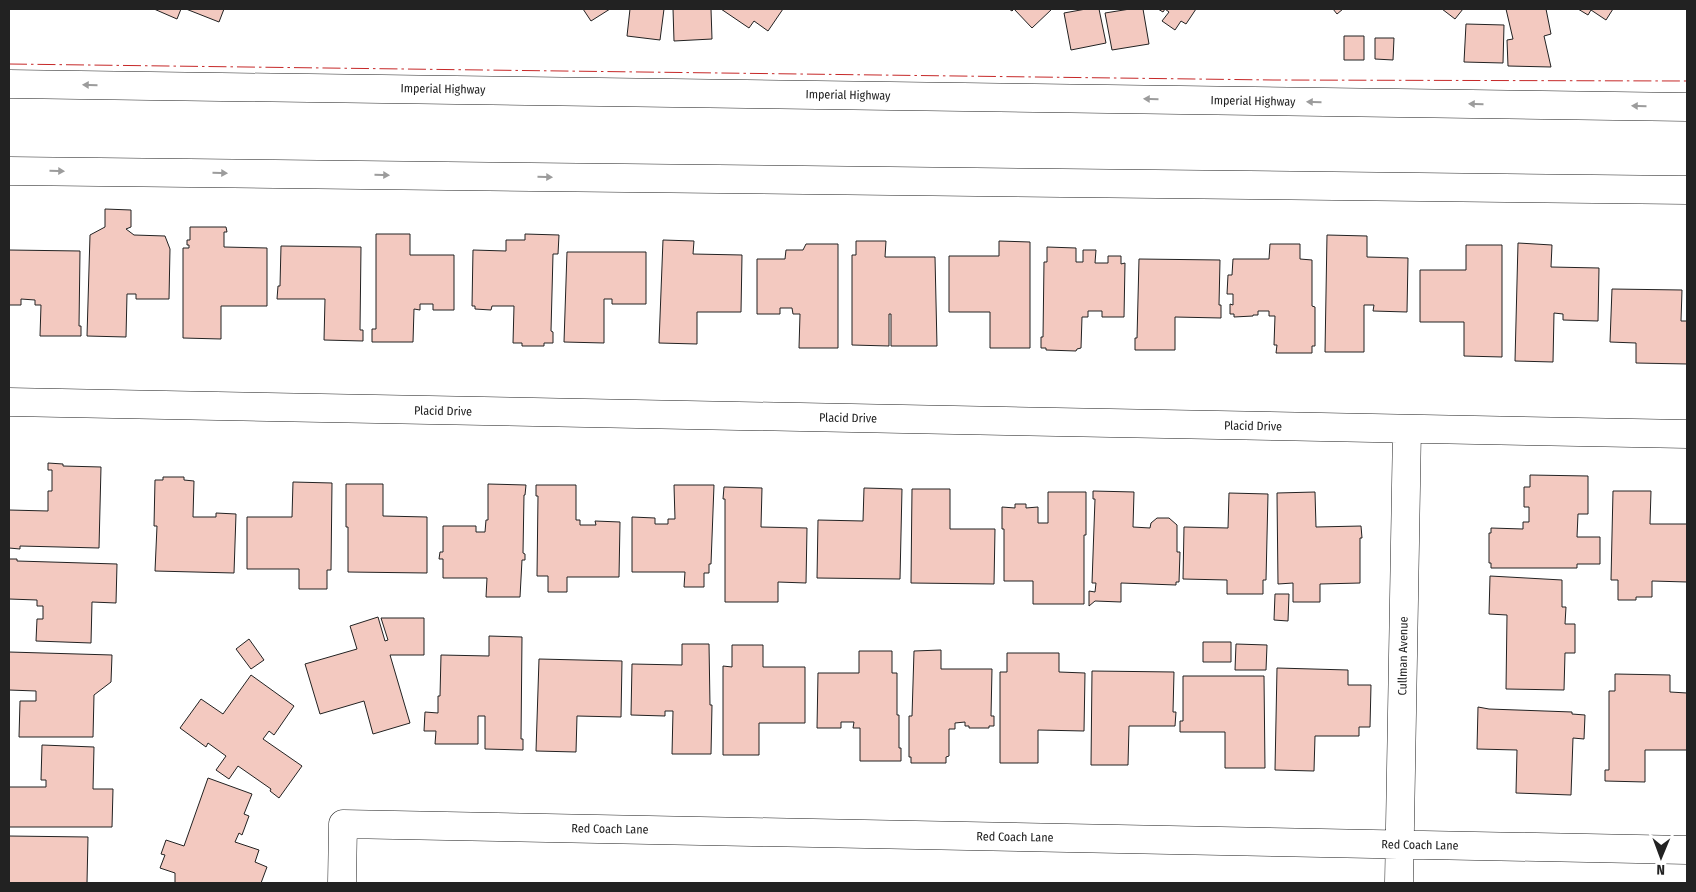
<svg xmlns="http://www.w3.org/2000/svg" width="1696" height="892" viewBox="0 0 1696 892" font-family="'Fira Sans Condensed',sans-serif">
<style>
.building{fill:#f3c9c0;stroke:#222}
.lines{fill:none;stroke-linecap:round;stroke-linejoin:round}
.minor-casing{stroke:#222;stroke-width:29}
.major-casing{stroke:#222;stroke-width:29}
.minor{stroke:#fff;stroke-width:28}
.major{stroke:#fff;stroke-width:28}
.power{stroke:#c62828;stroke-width:1;stroke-dasharray:18 4 2.5 4;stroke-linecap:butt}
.oneway{fill:#9c9c9c}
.labels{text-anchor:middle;stroke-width:4;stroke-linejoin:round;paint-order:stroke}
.street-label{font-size:12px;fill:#222;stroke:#fff}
</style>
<rect width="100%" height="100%" fill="#fff"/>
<path class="building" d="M154,9H181L177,19Z
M186,9H224L219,22Z
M583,9H610L591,21Z
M630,9H664L660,40L627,36Z
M673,9H711L712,39L674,41Z
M721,9H783L768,31L754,21L749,28Z
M1009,9H1052L1032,28L1014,9L1012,11Z
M1086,9H1099L1106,43L1071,50L1064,13Z
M1130,9H1143L1149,44L1112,50L1105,13Z
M1158,9H1196L1186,24L1181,21L1175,30L1162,21L1169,12L1165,9L1163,12Z
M1333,9H1343L1337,14Z
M1442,9H1463L1455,19Z
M1506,9H1546L1551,34L1544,36L1551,67L1508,66L1507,40L1513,39Z
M1578,9H1613L1606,20L1591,10L1588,15Z
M1466,24L1504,25L1503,63L1464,62Z
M1344,36H1364V60H1344Z
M1375,38H1394L1393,60L1375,59Z
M105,209L131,210V227L126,229L134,235L165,236L170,249L169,299H136V294H127L126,337L87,336L90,235L105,227Z
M190,227H226L227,232H224V247L267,248V306H221V339L183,338V248H189V245H187V240H190Z
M376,234H410V255H454V310H433V304H420V310L414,309L413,342H372V329H376Z
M525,234L559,235L558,254H553L551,331L553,332V343H544V346H522V343H513L514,306H492L491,310L475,309V306H472L473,250L506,251V240H525Z
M1327,235L1367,236V257L1408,258L1407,312L1373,311L1374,305H1364V352H1325Z
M663,240L694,241L693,254L742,255L741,312H697V344L659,343Z
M856,241H886L885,257H935L937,346H891V314H889V346L852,345V255H856Z
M999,241L1030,242V348H990V312H949V256H999Z
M1518,243L1552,245L1551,267L1599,268L1598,321L1563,320V314L1554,313L1553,362L1515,361Z
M806,244H838V348H799L800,314H793L792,308H780V314H757V259H785L786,250H803Z
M1270,244H1300V259L1312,260V306L1315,307V346H1312V353H1276L1277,345H1274L1275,316H1269V311H1258V315H1253V316L1234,317V314H1230V304L1233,305V294H1227L1228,275H1232L1233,259H1269Z
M1466,245H1502V357L1464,356V322H1420V270H1466Z
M281,246L361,247L360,330H363V341L324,340L325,299H277L278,286H280Z
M1047,247L1076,248V262H1083V250H1096L1095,263H1108V256H1121V264L1125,263L1124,317H1102V311H1088V317H1082L1081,348L1077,349L1076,351L1046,350V348H1041V337H1043L1044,262H1047Z
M9,250L80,251L79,326H81V336H40L41,305H35V300L21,299V305H9Z
M567,252H646V304H612V299H604V343L564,342Z
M1139,259L1220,260L1219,305H1221V318L1175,317V350H1135V338H1137Z
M1612,289L1682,290L1681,321H1687V364L1636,363V343L1610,342Z
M48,463L63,464V466L101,467L99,548L20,546V549L9,548V510L48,511V491H52V470H48Z
M1530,475L1588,476V514H1578L1577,537H1600V564H1577V568H1491V563H1489V533H1491V528L1523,529V522H1529V507H1524V487H1530Z
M163,477H184V480L194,481L193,517H216V513L236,514L234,573L155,571L157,526H154L155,480H163Z
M293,482L332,483L331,570H327V589H299V569H247V517H292Z
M346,484H383V516L427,517V573L348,572V527H346Z
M488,484L526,485L525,495H524L523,553L525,554V560H522L520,597H486L487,578H443V559H439L440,552H443V526H476V532H485L486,520H488Z
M536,485H576V520H580V525H596L595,521L620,522L619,577H567V592H548V576H537L538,496H536Z
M674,485H714L711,564H709V573H704V587H684L685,572H632V517L655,518V524H668V519H675Z
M724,487L762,488L761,527L807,528L806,583L778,582V602H725V499H723Z
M864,488L902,489L900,579L817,578L818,520L863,521Z
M912,489H950V529H995L994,584L911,583Z
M1093,491L1134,492L1133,527L1150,528L1151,523L1157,518H1169L1177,525V552H1180L1179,582H1176V585L1121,583V602L1095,601L1089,606V591L1095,592L1096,583H1092L1095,499H1093Z
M1613,491H1651L1650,524H1687V582L1652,581V597H1636V600H1618V580H1611Z
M1048,492H1086V535H1084V604H1033V581H1004V529H1002V507L1015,508V504H1026V508L1038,507V523H1048Z
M1315,492L1316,527L1361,526L1362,538H1360V583L1320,584V602H1293V583L1278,584L1277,493Z
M1229,493L1268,494L1266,580H1263V594H1227V580L1183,579L1184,527L1228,528Z
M9,559H17V561L117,564L116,603L92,602L91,643L36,641L37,619H43V606H37V600L9,599Z
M1490,576L1562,580V607H1566L1565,624H1575V653H1565L1564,690L1506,689L1507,615L1489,614Z
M1275,594H1289L1288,621L1274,620Z
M378,617L385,641L388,640L381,618H424V655H390L410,723L373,734L364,701L320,714L305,664L357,649L350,626Z
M489,636L522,637L521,739H523V750L485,749V716H478V744H435L436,731H424L425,712L438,713V696H440L441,655L489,656Z
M249,639L264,660L251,669L236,649Z
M1203,642H1231V662H1203Z
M682,644H709L710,705H712L711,754H672L673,711H665V716L631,715L632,664L682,665Z
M1236,644L1267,645L1266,670H1235Z
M732,645H763V667H805V723H759V755H723V666L732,667Z
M941,650V669H992L991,716H994V726H989V728H969V726H965V722L955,723V729H949V756L946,757V763H911V757H909V716H912L914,651Z
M859,651H892V673H897V715H899V748H901V761H860V728H853L854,722H841V728H817L818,673H859Z
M9,652L112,655L111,682L94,695L93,737H19L20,701H36V691L9,690Z
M1007,653H1059V672L1085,673L1084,731L1038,730V763H1000V672H1007Z
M539,659L622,661L621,717L577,716L576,752L536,751Z
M1277,668L1348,670V685H1371L1370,727H1359V736H1315L1314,771L1275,770Z
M1092,671L1174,672L1173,712H1176L1175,726H1129L1128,765H1091Z
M1615,674L1670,675V692L1687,693V750H1645V782L1605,781V770H1609V691H1615Z
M251,675L294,706L274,735L269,731L263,739L302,766L279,798L270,791L271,789L238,766L229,779L216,770L226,756L208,743L206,747L180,728L201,699L223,714Z
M1183,676H1264L1265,768H1225V732H1180V721H1183Z
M1478,707L1489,709L1572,712V714L1585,715L1584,739L1573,738L1571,795L1516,793L1517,750L1477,749Z
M42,745L94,747L93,789H113L112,827H9V787H46V780H41Z
M208,778L252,794L244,814L249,816L242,835L239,833L235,842L259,850L255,862L267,867L261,883H175V873L160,868L165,855L161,854L166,840L184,846Z
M9,836L88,837L87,883H9Z"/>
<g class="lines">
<g class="minor-casing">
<path id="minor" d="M9,402L1687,434
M342,883L343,824L1687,850
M1399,883L1407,429"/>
</g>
<g class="major-casing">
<path id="major" d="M9,84L1687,107
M9,171L1687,190"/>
</g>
<use href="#minor" class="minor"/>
<use href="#major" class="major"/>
<path class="power" d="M9,64L1273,80L1687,81"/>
</g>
<defs><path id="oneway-solid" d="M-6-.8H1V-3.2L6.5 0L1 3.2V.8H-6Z" transform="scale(1.25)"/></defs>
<g class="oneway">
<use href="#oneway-solid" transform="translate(90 85) rotate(-179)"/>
<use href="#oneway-solid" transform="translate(1151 99) rotate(-179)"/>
<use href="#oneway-solid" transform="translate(1314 102) rotate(-179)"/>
<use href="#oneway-solid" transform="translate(1476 104) rotate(-179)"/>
<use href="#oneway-solid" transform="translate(1639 106) rotate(-179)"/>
<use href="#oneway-solid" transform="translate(57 171) rotate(1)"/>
<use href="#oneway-solid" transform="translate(220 173) rotate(1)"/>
<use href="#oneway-solid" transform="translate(382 175) rotate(1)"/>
<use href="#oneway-solid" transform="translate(545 177) rotate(1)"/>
</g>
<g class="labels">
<g class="street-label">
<text transform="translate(443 89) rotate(1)" y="4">Imperial Highway</text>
<text transform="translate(848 95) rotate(1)" y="4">Imperial Highway</text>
<text transform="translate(1253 101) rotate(1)" y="4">Imperial Highway</text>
<text transform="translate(443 411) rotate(1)" y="4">Placid Drive</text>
<text transform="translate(848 418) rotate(1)" y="4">Placid Drive</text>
<text transform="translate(1253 426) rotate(1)" y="4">Placid Drive</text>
<text transform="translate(1403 656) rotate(-89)" y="4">Cullman Avenue</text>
<text transform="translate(610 829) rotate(1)" y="4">Red Coach Lane</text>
<text transform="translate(1015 837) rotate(1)" y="4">Red Coach Lane</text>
<text transform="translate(1420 845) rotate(1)" y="4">Red Coach Lane</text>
</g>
</g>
<rect width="1696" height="892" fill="none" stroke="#222222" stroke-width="20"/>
<g transform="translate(1661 857) rotate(181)" stroke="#ffffff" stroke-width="4" paint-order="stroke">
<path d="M0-4L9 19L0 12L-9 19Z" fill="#222222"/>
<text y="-8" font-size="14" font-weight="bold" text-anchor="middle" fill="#222222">N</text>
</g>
</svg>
